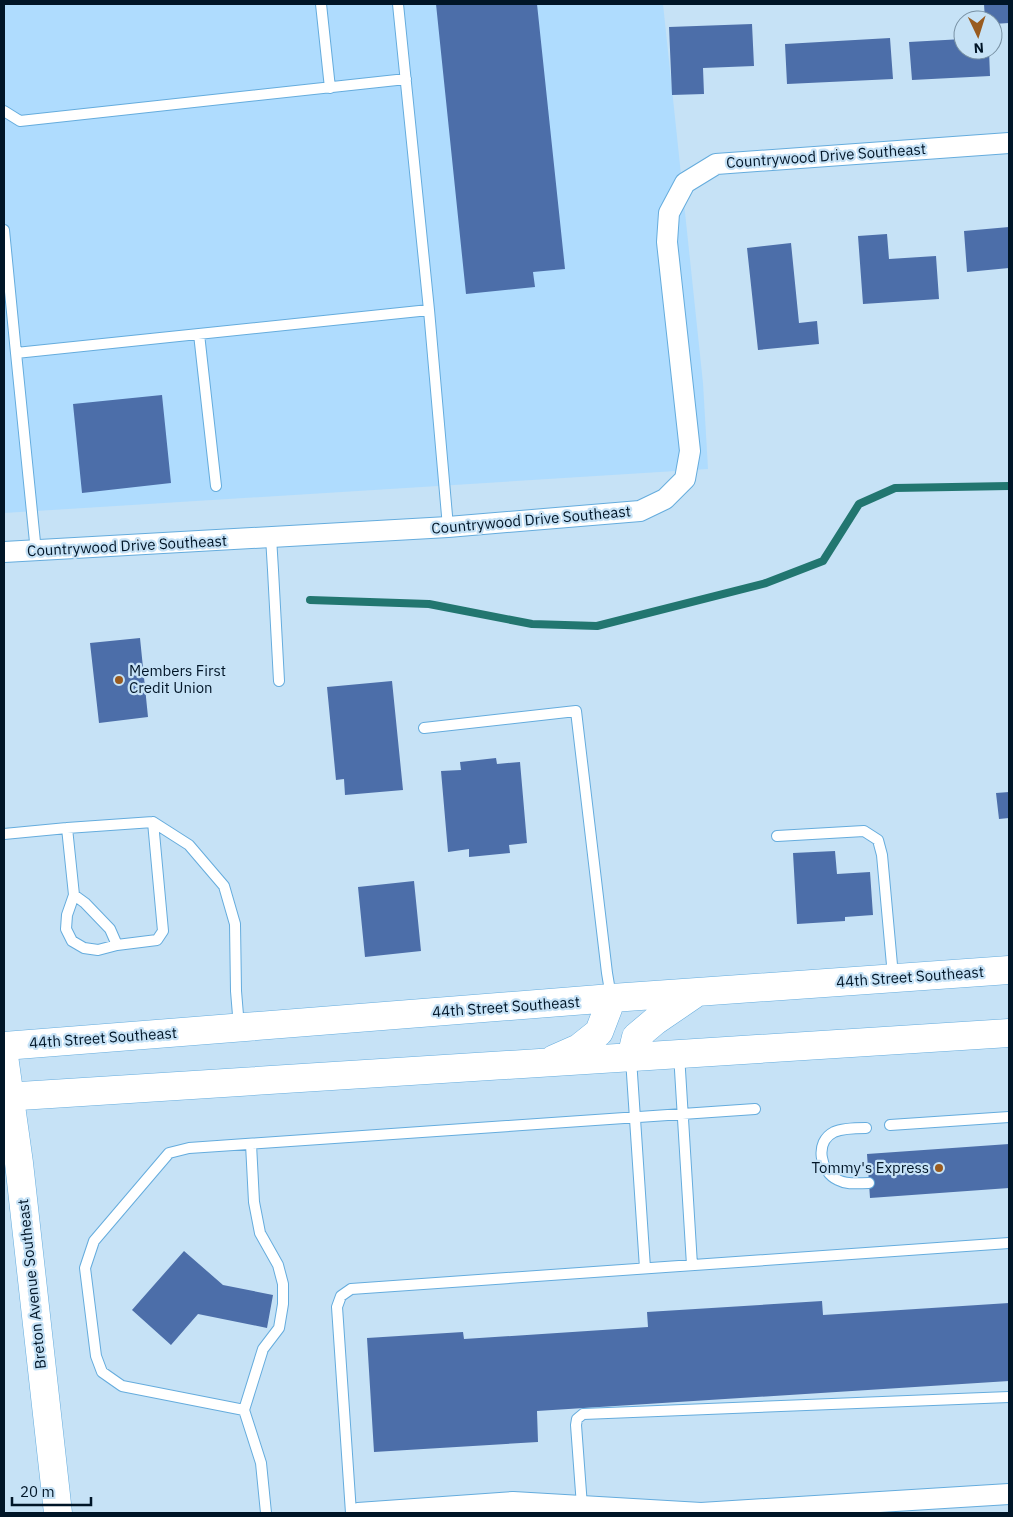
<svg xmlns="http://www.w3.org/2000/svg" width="1013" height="1517" viewBox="0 0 1013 1517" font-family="'IBM Plex Sans',sans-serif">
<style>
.built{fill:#afdcfe}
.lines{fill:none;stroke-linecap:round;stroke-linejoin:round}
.stream{stroke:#227670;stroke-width:8}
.building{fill:#4c6ea9}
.service-casing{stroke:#65acdd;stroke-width:12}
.minor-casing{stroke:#65acdd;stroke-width:22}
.secondary-casing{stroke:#65acdd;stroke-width:29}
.primary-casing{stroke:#65acdd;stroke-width:29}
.service{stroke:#fff;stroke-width:10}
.minor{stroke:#fff;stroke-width:20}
.secondary{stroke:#fff;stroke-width:28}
.primary{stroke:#fff;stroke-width:28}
.poi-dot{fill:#995b1f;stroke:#c6e2f6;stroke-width:2}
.labels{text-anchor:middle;stroke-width:4.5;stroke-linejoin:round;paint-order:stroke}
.street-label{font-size:15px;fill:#001527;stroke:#c6e2f6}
.poi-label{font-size:15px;fill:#001527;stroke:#c6e2f6;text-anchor:start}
</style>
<rect width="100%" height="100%" fill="#c6e2f6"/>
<path class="built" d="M4,4H663L703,383L708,469L4,513Z"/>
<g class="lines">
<path class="stream" d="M310,600L429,604L532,624L597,626L766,583L823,561L859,504L895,488L1009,486"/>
</g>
<path class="building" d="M436,4H537L565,269L533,272L535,287L466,294Z
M984,4H1009V23L993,24V20H985Z
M752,24L754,66L703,68L704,94L672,95L669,27Z
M890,38L893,79L787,84L785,44Z
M963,39V50H989L990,76L912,80L909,42Z
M1009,227V268L967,272L964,231Z
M887,234L889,259L936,256L939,299L863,304L858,236Z
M791,243L799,323L817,321L819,344L758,350L747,248Z
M162,395L171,483L82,493L73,404Z
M140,638L148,717L99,723L90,643Z
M392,681L403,790L345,795L344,779L336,780L327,687Z
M496,758L497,764L520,762L527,843L509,845L510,853L469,857V849L448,852L441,771L461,770L460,762Z
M1009,792V818L999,819L996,793Z
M835,851L837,874L870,872L873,915L845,917V921L797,924L793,853Z
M414,881L421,951L365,957L358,887Z
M1009,1144V1188L870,1198L867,1154Z
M184,1251L223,1285L273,1295L267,1328L198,1314L171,1345L132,1310Z
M822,1301L823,1315L1009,1303V1381L537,1411L538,1442L374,1452L367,1338L463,1332L464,1339L648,1327L647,1312Z"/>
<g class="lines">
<g class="service-casing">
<path id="service" d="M321,4L330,88
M4,111L20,121L406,79
M4,230L16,353L429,310L398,4
M429,310L448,527
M199,334L216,486
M16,353L36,552
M271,537L273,570L279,681
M424,728L576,711L607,973L611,997
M67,828L74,895L67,915L66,929L72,941L84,948L98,950L117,945L157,940L163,931L153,822
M4,834L67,828L153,822L189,845L224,886L235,924L236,991L239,1027
M777,836L864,831L878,840L882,855L893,976
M74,895L85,903L110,929L117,945
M679,1054L692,1265
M631,1059L645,1268
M890,1125L1009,1117
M866,1128C856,1128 843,1128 834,1132C814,1142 820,1172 838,1180C847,1185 859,1183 869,1183
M244,1410L263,1349L279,1328L283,1304V1284L278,1265L260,1233L254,1202L251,1144
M582,1506L576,1425L577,1419L583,1414L1009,1397
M266,1513L261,1463L244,1410L122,1386L102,1372L96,1356L85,1268L94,1241L169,1153L189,1148L755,1109
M351,1513L337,1307L341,1296L351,1289L1009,1243"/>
</g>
<g class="minor-casing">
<path id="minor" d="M4,552L448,527L640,511L665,499L685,479L690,451L667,242L669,213L685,183L716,164L1009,143
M358,1513L513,1502L701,1513
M701,1513L1009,1494"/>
</g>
<g class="secondary-casing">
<path id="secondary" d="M4,1056L19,1163L58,1513"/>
</g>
<g class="primary-casing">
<path id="primary" d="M4,1046L612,998L1009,970
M631,1058L636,1037L655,1021L696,993
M554,1059L579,1048L599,1032L612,998
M4,1097L1009,1033"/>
</g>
<use href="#service" class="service"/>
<use href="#minor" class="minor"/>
<use href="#secondary" class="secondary"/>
<use href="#primary" class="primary"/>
</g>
<g class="poi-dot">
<circle cx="119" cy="680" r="5"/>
<circle cx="939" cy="1168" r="5"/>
</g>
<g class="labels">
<g class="street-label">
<text transform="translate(826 156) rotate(-4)" y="5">Countrywood Drive Southeast</text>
<text transform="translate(531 520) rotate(-5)" y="5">Countrywood Drive Southeast</text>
<text transform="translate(127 546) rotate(-3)" y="5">Countrywood Drive Southeast</text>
<text transform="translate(910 977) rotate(-4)" y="5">44th Street Southeast</text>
<text transform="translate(506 1007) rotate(-4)" y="5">44th Street Southeast</text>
<text transform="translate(103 1038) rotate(-4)" y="5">44th Street Southeast</text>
<text transform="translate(32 1284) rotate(-96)" y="5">Breton Avenue Southeast</text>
</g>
<g class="poi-label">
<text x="129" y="676">Members First<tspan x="129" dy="17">Credit Union</tspan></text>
<text x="929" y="1173" text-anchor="end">Tommy's Express</text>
</g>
</g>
<rect width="1013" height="1517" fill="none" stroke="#001527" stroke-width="10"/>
<g transform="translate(978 35) rotate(176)"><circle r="24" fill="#c6e2f6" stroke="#7790a3"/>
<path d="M0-4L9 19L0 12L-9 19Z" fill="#995b1f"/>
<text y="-8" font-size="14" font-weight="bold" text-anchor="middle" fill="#001527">N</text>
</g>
<path d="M12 1497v8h79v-8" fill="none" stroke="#001527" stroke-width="2.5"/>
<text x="20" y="1497" font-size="15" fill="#001527" stroke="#c6e2f6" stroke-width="4" paint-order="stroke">20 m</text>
</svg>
